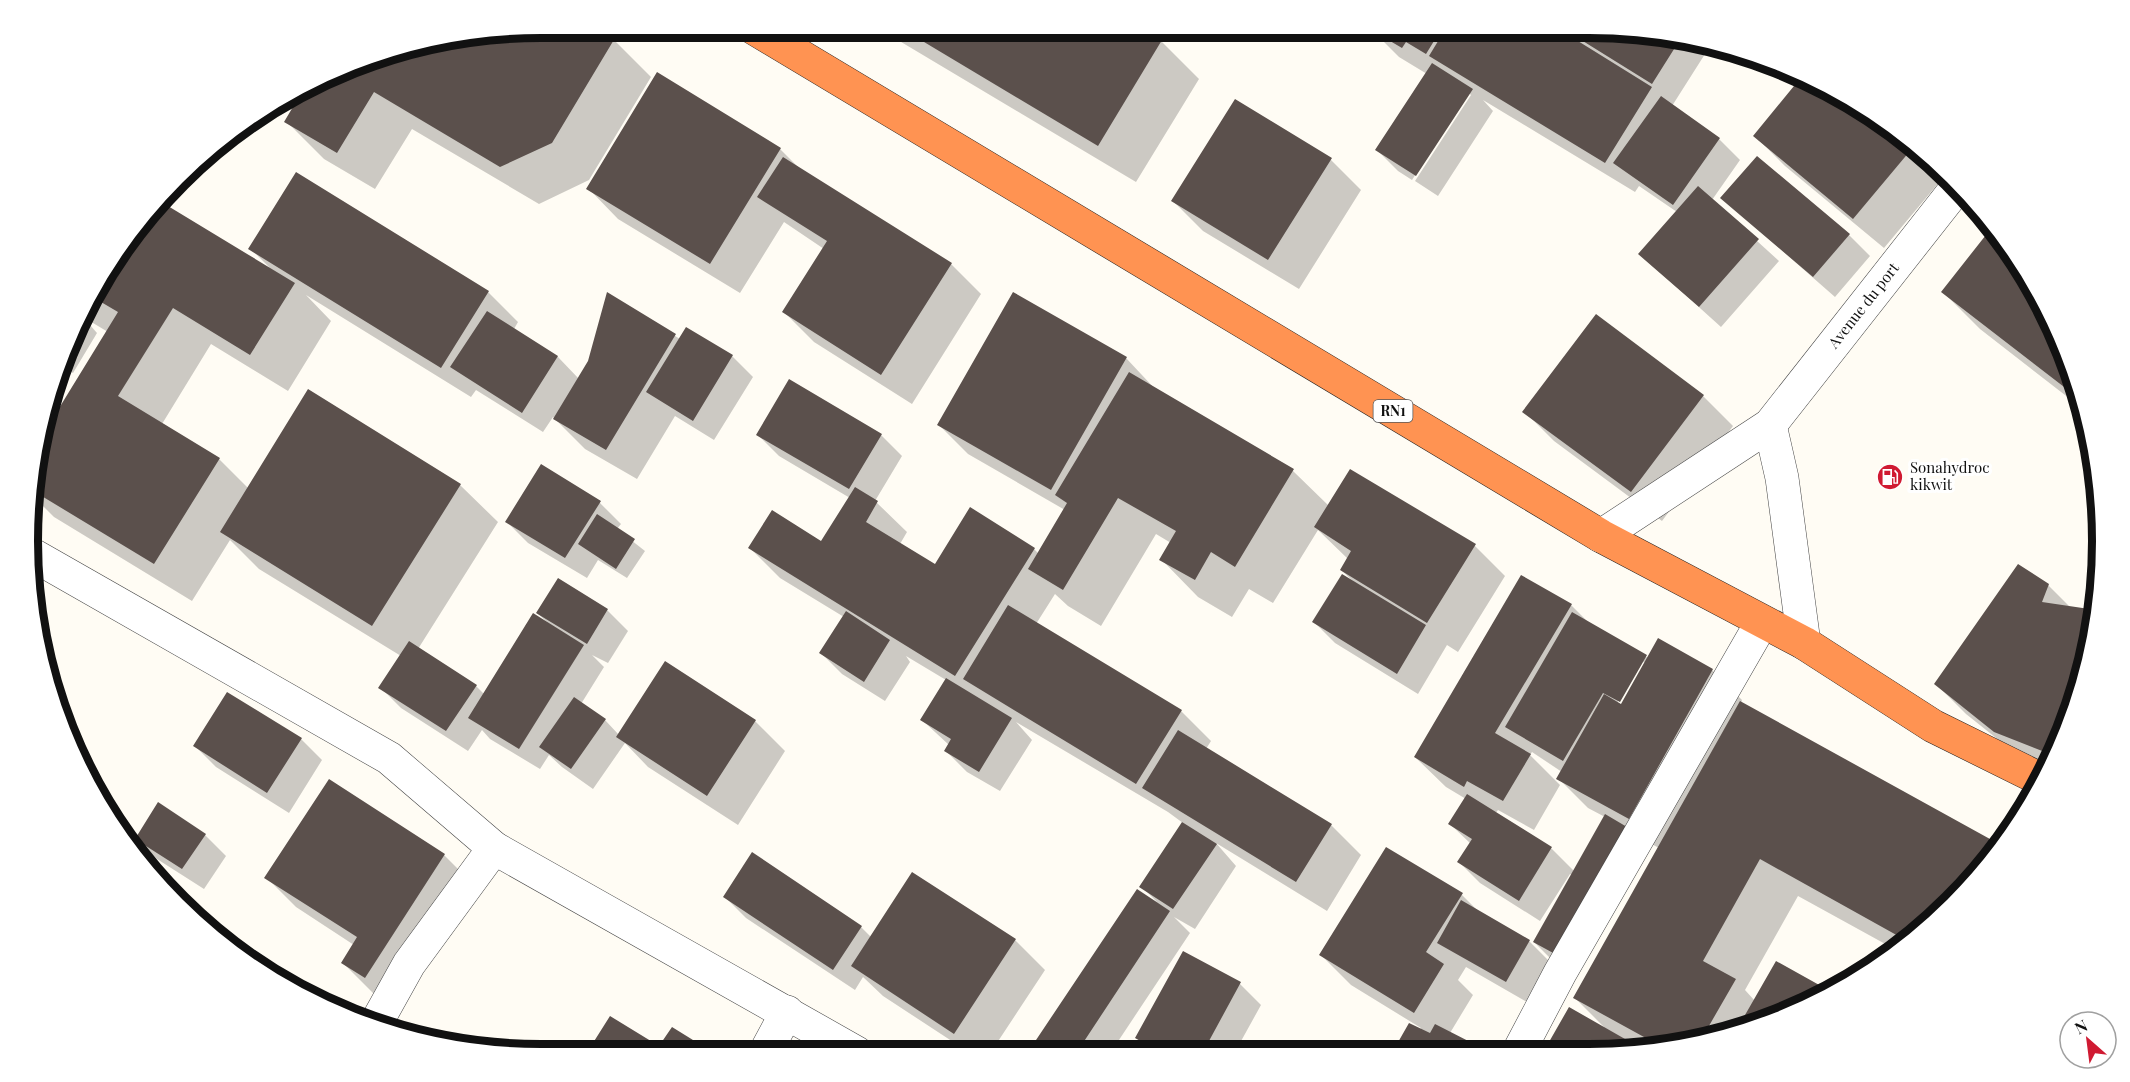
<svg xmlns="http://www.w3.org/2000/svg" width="2130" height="1082" viewBox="0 0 2130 1082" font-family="'Playfair Display',serif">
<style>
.shadow{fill:#0003;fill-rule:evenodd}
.building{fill:#5b504c}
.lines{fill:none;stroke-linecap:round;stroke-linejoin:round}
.minor-casing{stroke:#444;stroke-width:34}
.highway-casing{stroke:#222;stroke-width:34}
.minor{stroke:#fff;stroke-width:33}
.highway{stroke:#ff9352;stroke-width:33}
.labels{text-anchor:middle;stroke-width:6;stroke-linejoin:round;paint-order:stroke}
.shield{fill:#fff;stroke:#585858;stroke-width:1.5}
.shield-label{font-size:14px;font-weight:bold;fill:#111}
.street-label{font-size:15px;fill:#111;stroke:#fff}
.poi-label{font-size:15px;fill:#111;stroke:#fff;text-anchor:start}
.rim{fill:none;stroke:#111;stroke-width:8}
</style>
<rect width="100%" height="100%" fill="#fffcf4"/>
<path class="shadow" d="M541,27L614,40L651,77L589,180L539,204L412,129L375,189L324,159L286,121L303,93L375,54Z
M876,27L1138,28L1161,41L1199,79L1136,182Z
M1370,28H1622L1712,43L1672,106L1719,139L1740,160L1712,200L1779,261L1721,327L1640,254L1677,212L1639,186L1635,192L1483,100L1493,111L1438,196L1415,181L1471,95L1469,93L1412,180L1398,171L1377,150L1427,74L1399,57Z
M1804,75L1816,80L1902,133L1946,174L1884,248L1785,166L1755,136Z
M780,149L802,171L951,264L981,294L912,404L814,342L784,312L824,249L784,222L740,293L618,219L588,188Z
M1331,160L1361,190L1299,289L1203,231L1173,201Z
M297,174L488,292L518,322L514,329L558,357L579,379L589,362L608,294L680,339L732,356L753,377L714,440L675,416L637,479L585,449L553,417L543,432L476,390L471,397L306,295L331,321L288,391L211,344L162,424L219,459L248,488L460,485L498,522L418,649L476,686L484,694L547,622L537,613L607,610L628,631L608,663L592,655L604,667L581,704L605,720L619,735L665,664L755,721L785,751L738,825L648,767L625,743L593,789L562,767L549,755L540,769L490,739L482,730L468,751L401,708L380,687L401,656L259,569L230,540L192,601L54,517L35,498L39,434L43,438L108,332L83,317L97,333L73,373L60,365L66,344L113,256L145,222L149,227L270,268L250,248Z
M1722,198L1849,235L1870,256L1835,297Z
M1994,228L2034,284L2076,375L2083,409L1980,329L1943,292Z
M1126,358L1156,390L1293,471L1329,506L1475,546L1505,576L1458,652L1447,645L1418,694L1335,643L1314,622L1354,582L1341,570L1348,559L1318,530L1273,603L1249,589L1232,617L1198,597L1161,559L1171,543L1156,534L1101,626L1068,606L1055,594L1036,624L1181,711L1211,741L1206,749L1331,825L1361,855L1327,911L1216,843L1236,866L1195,929L1174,917L1190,933L1111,1052H1030L1138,891L1157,902L1141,886L1183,823L1168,812L1016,722L1032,740L1000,791L967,772L946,751L949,745L922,720L946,680L906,656L910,662L885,701L842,674L821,653L844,617L780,578L750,548L822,543L850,498L779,456L758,435H881L902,456L875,501L907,532L900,544L935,566L1034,549L1039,554L1065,510L968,454L938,424Z
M1703,396L1733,426L1662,521L1554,441L1524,411Z
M541,466L600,503L621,524L617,529L645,551L627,578L598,560L587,578L528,543L507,522Z
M2048,585L2071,608L2096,612L2086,674L2050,768L2025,761L1966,714L1936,684Z
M1571,605L1590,624L1648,658L1712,670L1742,700L1741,703L1998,846L1976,880L1898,951L1798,896L1745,990L1755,1001L1820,987L1825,993L1785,1016L1656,1051H1559L1551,1042L1604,1027L1575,998L1659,848L1633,834L1555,963L1534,942L1572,875L1570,874L1540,921L1480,883L1459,862L1471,844L1450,824L1466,799L1446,787L1415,757ZM1643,662L1646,663L1621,706L1617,703ZM1532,752L1562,772L1558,778L1588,808L1605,817L1574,871L1552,849L1495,814L1498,810L1534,830L1560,785L1530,755Z
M301,739L322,760L289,813L216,767L195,746Z
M329,781L444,855L474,885L396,1007L373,993L343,963L354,945L296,907L266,877Z
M205,835L226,856L204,889L157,859L136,838Z
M753,855L861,927L871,937L1015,940L1045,970L991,1052L970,1053L883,996L863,977L855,990L746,918L725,897Z
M1462,895L1481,914L1529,941L1550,962L1527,1002L1466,967L1458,980L1473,995L1450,1033L1482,1051H1395L1410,1025L1420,1030L1421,1028L1351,985L1321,955Z
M1184,953L1240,984L1261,1005L1235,1052H1151L1137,1038Z"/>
<path class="building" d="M541,27H596L615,38L552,143L500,167L374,92L337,153L284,122L300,95L375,54Z
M899,27L1141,28L1162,40L1098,146Z
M1368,28H1442L1426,54L1406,42L1402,48Z
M1446,28H1534L1550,38L1557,28L1652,87L1605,163L1429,56Z
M1585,28H1622L1681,38L1652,84L1578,38Z
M1432,63L1473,89L1416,176L1375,150Z
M657,72L781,148L710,264L586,189Z
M1803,75L1816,80L1902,133L1915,145L1853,219L1753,136Z
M1661,96L1720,138L1673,205L1613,163Z
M1235,99L1332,158L1268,260L1171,201Z
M1757,156L1850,234L1813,277L1720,198Z
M783,157L952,263L881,375L782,312L827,241L757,197Z
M296,172L489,291L441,368L248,249Z
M1698,186L1759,239L1699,307L1638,254Z
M163,203L295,283L250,355L173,308L118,396L220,458L154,564L35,492L37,444L118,312L101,302Z
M1993,226L2034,284L2076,375L2081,400L1941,292Z
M607,292L676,334L606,450L553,419L588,361Z
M1013,292L1127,357L1051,490L937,425Z
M487,311L558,356L522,413L450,367Z
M1596,314L1704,395L1631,492L1522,412Z
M81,317L88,322L60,367L66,344Z
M686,327L733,355L693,421L646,392Z
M1129,372L1294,469L1235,567L1211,552L1195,580L1159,560L1176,531L1118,498L1063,590L1028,569L1067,503L1055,495Z
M789,379L882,434L849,489L756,435Z
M308,389L461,484L372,626L220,532Z
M541,464L601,501L565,558L505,522Z
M1350,469L1476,544L1427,623L1340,570L1351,551L1314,527Z
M855,487L878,501L866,522L935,564L970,507L1035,548L955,676L748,548L772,510L821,541Z
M597,514L635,539L616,569L578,544Z
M2018,564L2049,584L2042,602L2096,610L2086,674L2055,756L1994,732L1934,684Z
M1342,574L1426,625L1397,674L1312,622Z
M1521,575L1572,604L1495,733L1531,754L1503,801L1467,781L1464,787L1414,757Z
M558,578L608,609L587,644L536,613Z
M1008,605L1182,710L1136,784L963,679Z
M846,611L890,640L864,682L819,653Z
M1572,612L1647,655L1620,702L1603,693L1563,761L1505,727Z
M533,613L584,645L519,749L468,718Z
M1658,638L1713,669L1629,819L1556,779L1604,694L1621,704Z
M409,641L477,685L446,731L378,688Z
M665,661L756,720L707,796L616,737Z
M946,678L1012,718L979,772L944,751L951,739L920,720Z
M227,692L302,738L267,793L193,746Z
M574,697L606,719L571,769L539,747Z
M1740,701L1999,844L1976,880L1909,942L1760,859L1703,961L1736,979L1702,1038L1664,1048L1573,998Z
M1178,730L1332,824L1296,882L1142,788Z
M329,779L445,854L365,978L341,963L357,937L264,878Z
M1467,794L1552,847L1519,901L1457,862L1472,839L1448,824Z
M158,802L206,834L182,869L135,839Z
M1605,814L1627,827L1555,954L1533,942Z
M1182,822L1217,844L1173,909L1139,887Z
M1386,847L1463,893L1426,952L1444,964L1414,1013L1319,955Z
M752,852L862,926L833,970L723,897Z
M912,872L1016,939L954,1034L851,966Z
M1137,889L1170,911L1077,1052H1028Z
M1461,900L1530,940L1506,982L1437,943Z
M1183,951L1241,982L1203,1052H1160L1135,1038Z
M1776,961L1821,986L1812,1000L1785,1016L1737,1029Z
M1569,1007L1646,1051H1564L1549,1042Z
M610,1016L659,1046L672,1027L714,1053L586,1054Z
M1409,1023L1430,1033L1435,1024L1480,1047L1478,1051H1393Z"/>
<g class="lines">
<g class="minor-casing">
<g id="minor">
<path d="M1770,425L1782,478L1804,643"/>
<path id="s1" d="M1601,536L1770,425L1958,186"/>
<path d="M33,555L389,758L494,848L857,1053"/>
<path d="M375,1025L409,964L494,848"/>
<path d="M1519,1051L1560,973L1762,622"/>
<path d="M765,1053L787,1012"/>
</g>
</g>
<g class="highway-casing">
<path id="highway" d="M752,27L1601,536L1804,643L1933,726L2042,780"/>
</g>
<use href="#minor" class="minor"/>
<use href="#highway" class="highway"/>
</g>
<defs>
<g id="fuel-disc" transform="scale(1.35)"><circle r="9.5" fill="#d01a32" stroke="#fff"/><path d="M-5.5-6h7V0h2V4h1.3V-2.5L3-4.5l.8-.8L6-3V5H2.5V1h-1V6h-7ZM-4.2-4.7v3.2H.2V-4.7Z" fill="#fff"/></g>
</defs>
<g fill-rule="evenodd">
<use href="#fuel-disc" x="1890" y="477"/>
</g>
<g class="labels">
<rect class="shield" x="1373.5" y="400" width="39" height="22" rx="4.5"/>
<g class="shield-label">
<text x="1393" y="416">RN1</text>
</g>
<g class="street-label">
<text dy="5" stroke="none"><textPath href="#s1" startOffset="354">Avenue du port</textPath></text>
</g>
<g class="poi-label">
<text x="1910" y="473">Sonahydroc<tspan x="1910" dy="17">kikwit</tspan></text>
</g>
</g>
<path d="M0 0H2130V1082H0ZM541 38H1589A503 503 0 0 1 2092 541V541A503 503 0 0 1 1589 1044H541A503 503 0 0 1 38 541V541A503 503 0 0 1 541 38Z" fill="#fff" fill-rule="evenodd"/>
<path class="rim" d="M541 38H1589A503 503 0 0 1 2092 541V541A503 503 0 0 1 1589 1044H541A503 503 0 0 1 38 541V541A503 503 0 0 1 541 38Z"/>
<g transform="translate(2088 1040) rotate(332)"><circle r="28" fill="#ffffff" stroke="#a0a0a0" stroke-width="1.5"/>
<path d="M0-4.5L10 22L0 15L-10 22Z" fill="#d01a32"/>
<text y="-9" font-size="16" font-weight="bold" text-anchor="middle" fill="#111111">N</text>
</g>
</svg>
